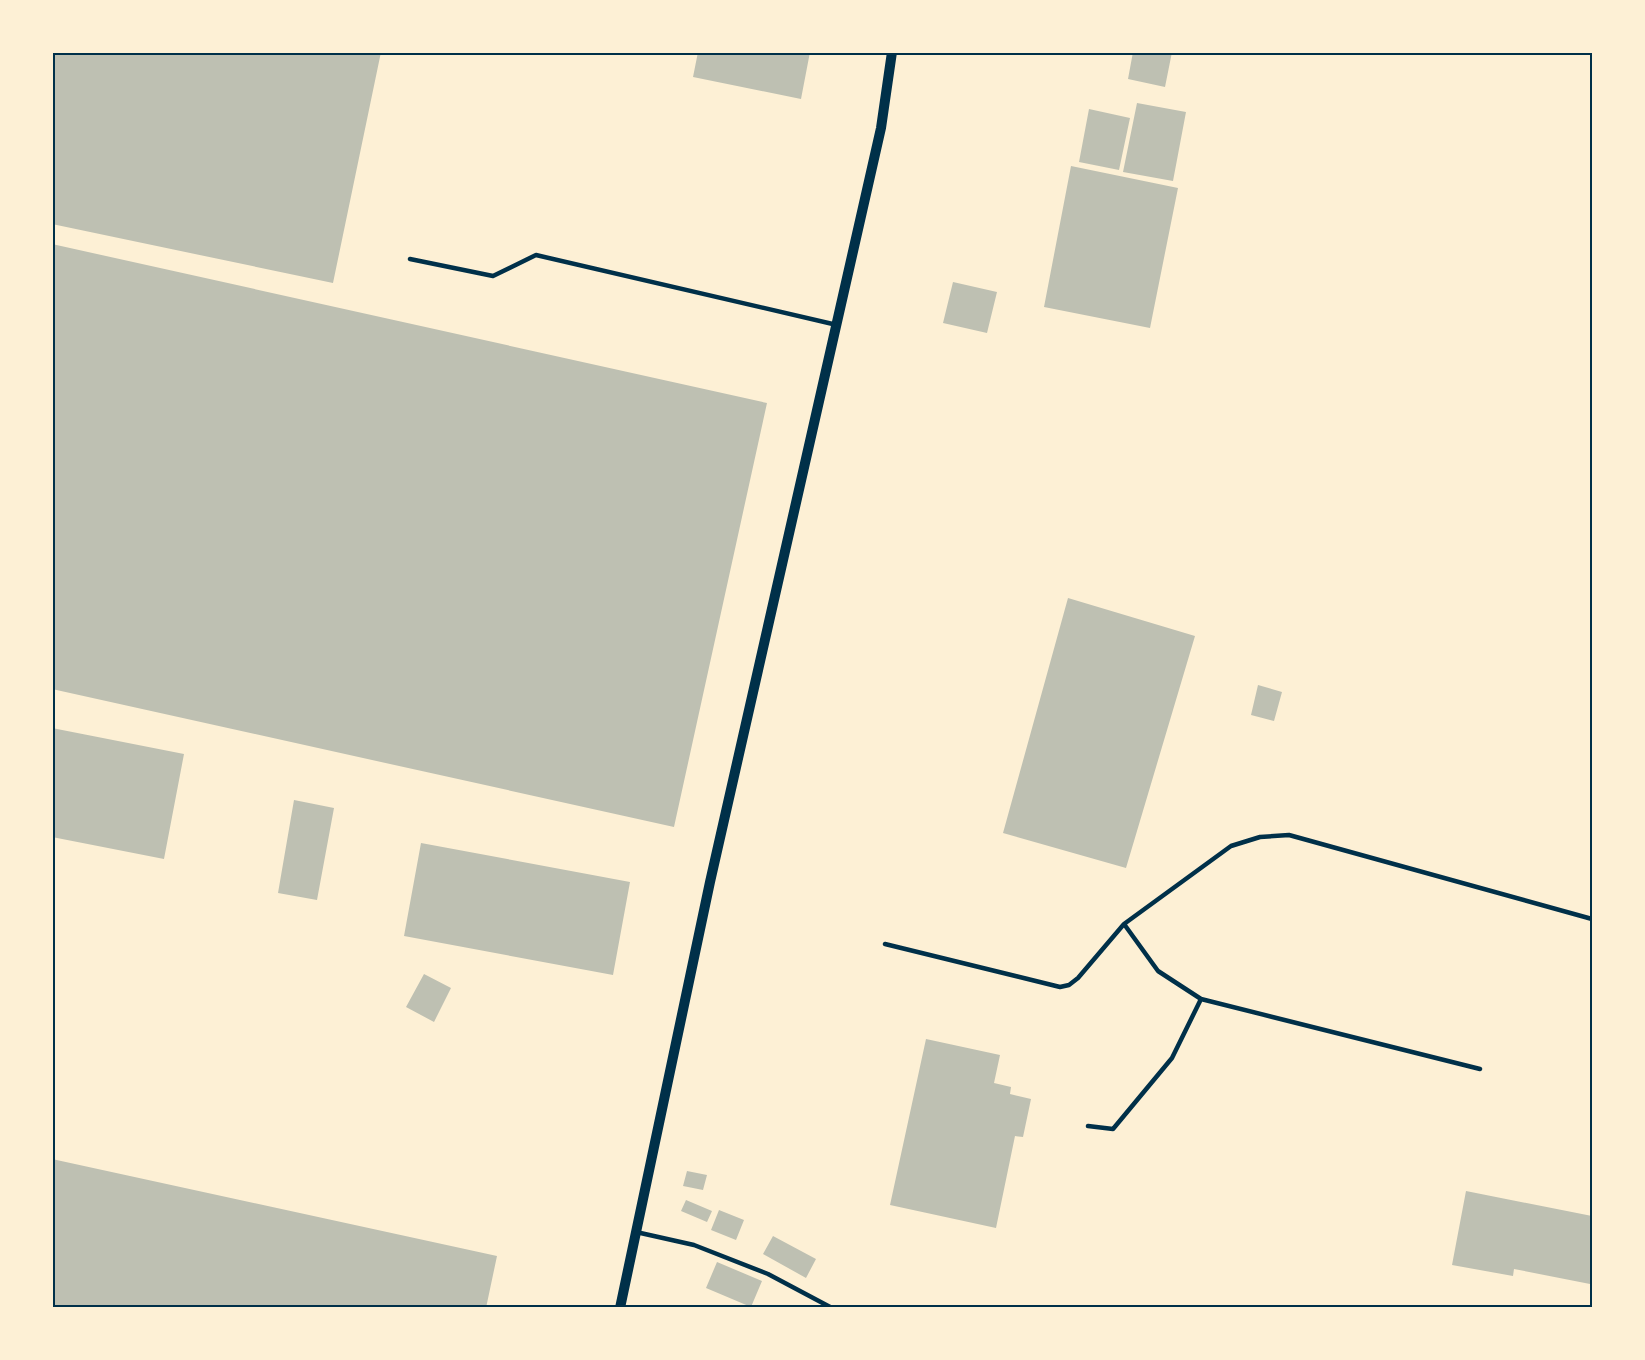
<svg xmlns="http://www.w3.org/2000/svg" width="1645" height="1360" viewBox="0 0 1645 1360" font-family="'Archivo Narrow',sans-serif">
<style>
.building{fill:#bec0b2}
.lines{fill:none;stroke-linecap:round;stroke-linejoin:round}
.service{stroke:#003049;stroke-width:4.5}
.tertiary{stroke:#003049;stroke-width:10}
.neatline{fill:none;stroke:#003049;stroke-width:2}
</style>
<rect width="100%" height="100%" fill="#fdf0d5"/>
<path class="building" d="M52,52H381L333,283L52,224Z
M698,52H810L801,99L693,77Z
M1133,52H1172L1165,87L1128,79Z
M1137,103L1186,112L1173,181L1123,172Z
M1089,109L1130,118L1119,170L1079,162Z
M1071,166L1178,188L1150,328L1044,307Z
M52,244L767,403L674,827L52,689Z
M953,282L997,292L987,333L943,323Z
M1068,598L1195,636L1126,868L1003,833Z
M1258,685L1282,692L1274,721L1251,715Z
M52,728L184,754L164,859L52,837Z
M294,800L334,808L317,900L278,893Z
M421,843L630,882L613,975L404,936Z
M424,974L451,988L434,1022L406,1007Z
M926,1039L1000,1055L994,1083L1011,1087L1010,1094L1031,1099L1023,1137L1015,1136L996,1228L890,1205Z
M52,1159L497,1256L486,1308H52Z
M687,1171L707,1175L703,1190L683,1186Z
M1466,1191L1592,1216V1276L1590,1284L1514,1269L1513,1276L1452,1265Z
M686,1200L712,1211L707,1222L681,1211Z
M719,1210L744,1220L736,1240L711,1230Z
M773,1236L816,1259L806,1278L763,1254Z
M717,1262L762,1281L751,1307L706,1288Z"/>
<g class="lines">
<path class="service" d="M410,259L493,276L536,255L837,325
M1124,924L1158,971L1201,999L1480,1069
M885,944L1060,987L1069,985L1078,978L1124,924L1231,846L1260,837L1289,835L1592,919
M1088,1126L1113,1129L1172,1058L1201,999
M636,1232L694,1245L768,1274L832,1308"/>
<path class="tertiary" d="M620,1308L710,882L881,128L892,52"/>
</g>
<rect width="1645" height="1360" fill="none" stroke="#fdf0d5" stroke-width="108"/>
<rect x="54" y="54" width="1537" height="1252" class="neatline"/>
</svg>
